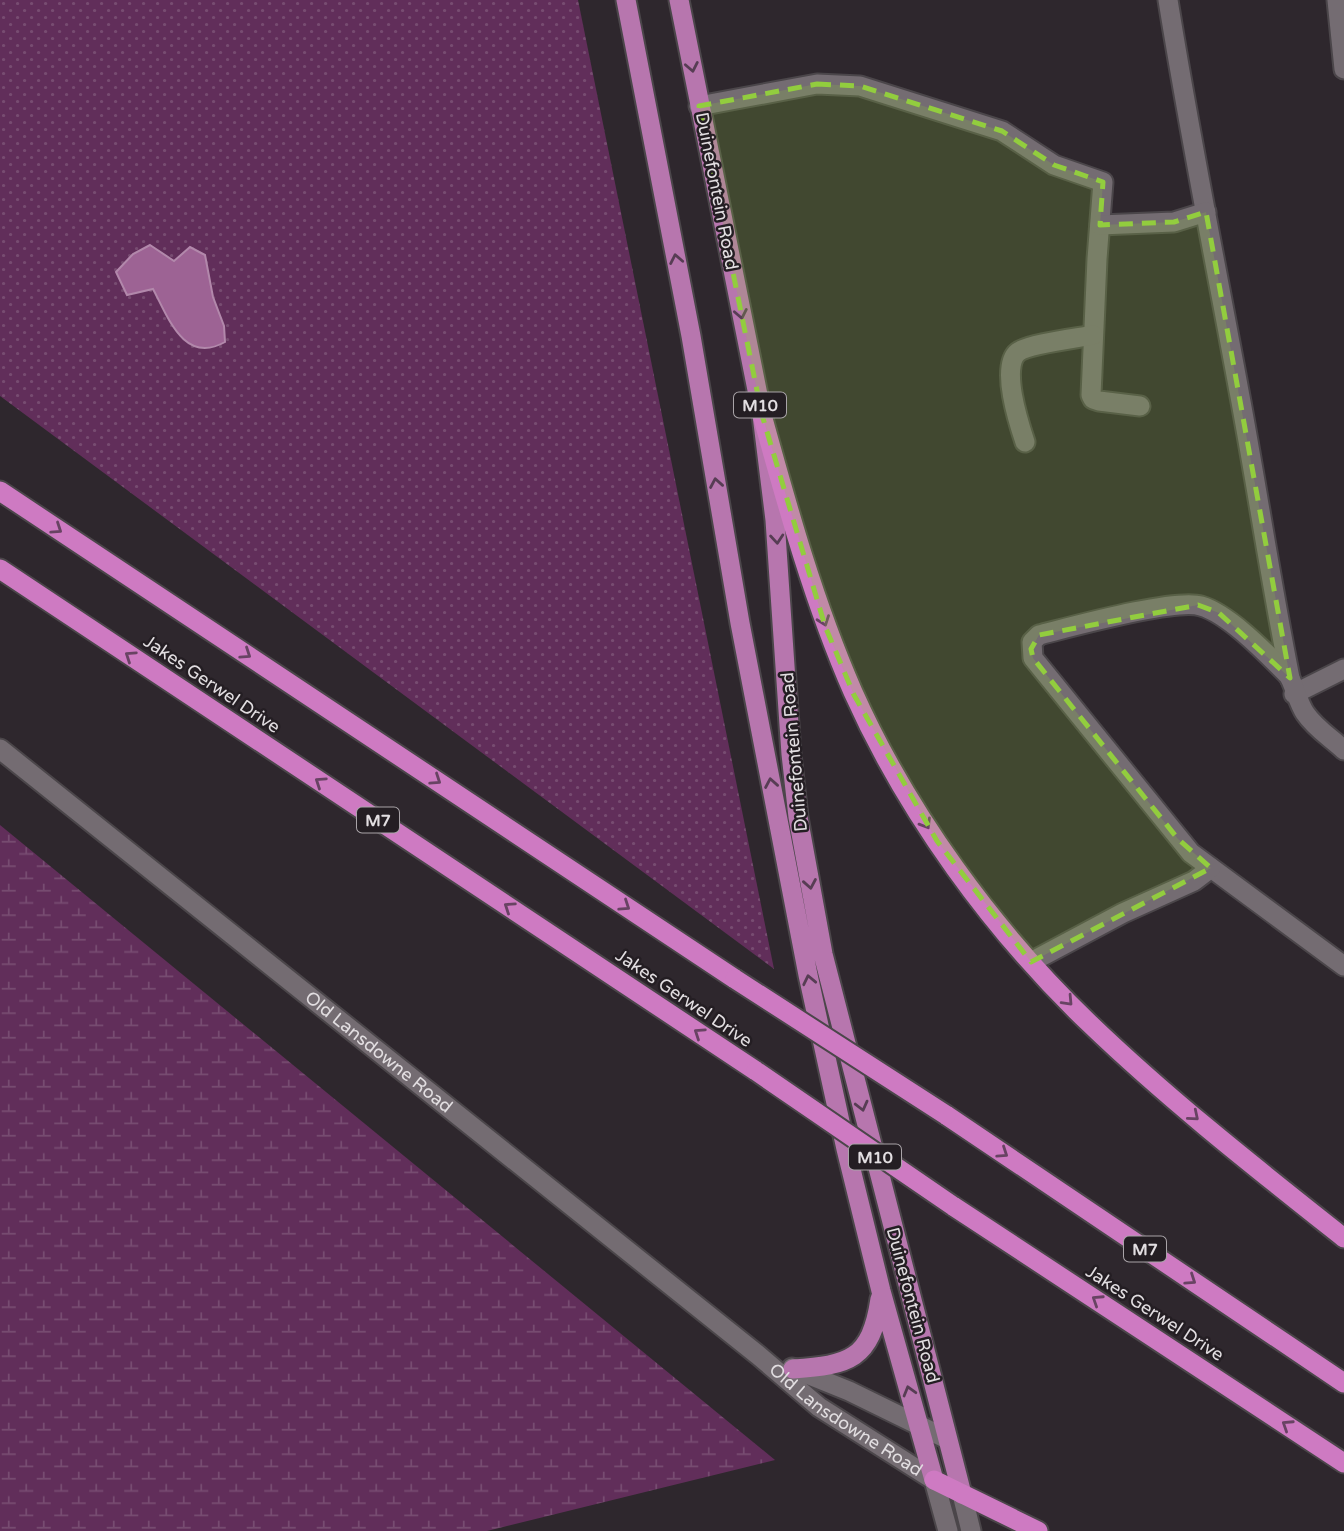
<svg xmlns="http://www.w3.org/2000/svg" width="1344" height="1531" viewBox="0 0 1344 1531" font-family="'Varela Round',sans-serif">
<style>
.grass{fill:url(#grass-dots)}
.wetland{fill:url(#wetland-marsh)}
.water{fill:#9d6394;stroke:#b288ab;stroke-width:2}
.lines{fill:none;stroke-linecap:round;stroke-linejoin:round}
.minor-casing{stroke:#4b464a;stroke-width:23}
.tertiary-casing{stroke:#4b464a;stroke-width:23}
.primary-casing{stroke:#4b464a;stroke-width:23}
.trunk-casing{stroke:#4b464a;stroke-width:23}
.minor{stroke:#746c72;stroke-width:19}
.tertiary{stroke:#746c72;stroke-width:19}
.primary{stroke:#b776ae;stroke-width:19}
.trunk{stroke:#ce7ac2;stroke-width:19}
.trunk-bridge-casing{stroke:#4b464a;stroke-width:23;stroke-linecap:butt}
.trunk-bridge{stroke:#ce7ac2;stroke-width:19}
.oneway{stroke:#573d54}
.oneway2{stroke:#684363}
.marked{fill:#92cd3e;fill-opacity:0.2;stroke:#92cd3e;stroke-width:5;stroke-dasharray:14 9;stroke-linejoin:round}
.labels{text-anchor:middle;stroke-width:5;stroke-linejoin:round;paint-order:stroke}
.shield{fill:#241e23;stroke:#a9a4a8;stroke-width:2}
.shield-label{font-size:16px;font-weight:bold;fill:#e2dee1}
.street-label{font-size:18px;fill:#e2dee1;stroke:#241e23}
</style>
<defs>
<pattern id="grass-dots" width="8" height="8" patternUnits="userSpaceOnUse" patternTransform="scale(1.75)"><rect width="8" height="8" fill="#612e5a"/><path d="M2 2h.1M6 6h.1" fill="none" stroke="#774c71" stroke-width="1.8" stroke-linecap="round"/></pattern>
<pattern id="wetland-marsh" width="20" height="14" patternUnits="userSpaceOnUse" patternTransform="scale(1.75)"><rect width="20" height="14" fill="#612e5a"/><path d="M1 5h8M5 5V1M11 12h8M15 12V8" fill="none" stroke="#774c71"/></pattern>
</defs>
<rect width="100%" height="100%" fill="#2e272d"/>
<path class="grass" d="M0,0H578L774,969L0,396Z"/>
<path class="wetland" d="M0,825L775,1460L487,1531H0Z"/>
<path class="water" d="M150,245L174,261L190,247L205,255L213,297L224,326L225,342C184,365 168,317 153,289L127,295L116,272L133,254Z"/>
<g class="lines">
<g class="minor-casing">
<g id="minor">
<path d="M1168,0C1189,131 1215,261 1239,391C1257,487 1271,583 1290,678"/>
<path d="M1337,0L1344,69"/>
<path d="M699,106L817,84L860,86L1002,131L1054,165L1103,182L1097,259L1091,395L1093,399L1099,401L1140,406"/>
<path d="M1100,225L1174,222L1206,212"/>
<path d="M1025,442C1019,424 1000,366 1018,352C1028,344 1078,338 1093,335"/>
<path d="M1294,694L1344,669"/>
<path id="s1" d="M0,749L758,1355L819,1407L934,1480"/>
<path d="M1344,750C1331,738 1315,728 1305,713C1298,703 1293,681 1288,675C1267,654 1229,614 1201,606C1175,598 1071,627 1039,635L1032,642L1033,658L1191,853L1344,966"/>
<path d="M1031,962L1123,913L1194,881L1211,868"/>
<path d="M792,1368L849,1391L947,1439"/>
</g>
</g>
<g class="tertiary-casing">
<path id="tertiary" d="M934,1480L948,1531
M962,1494L971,1531"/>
</g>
<g class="primary-casing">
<path id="primary" d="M626,0L691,336L740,623L808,975L846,1149L881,1291L934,1480
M679,0L762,415L775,520L791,754L798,817L823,954L962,1494
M793,1369C849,1365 871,1360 880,1299"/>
</g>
<g class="trunk-casing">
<path id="trunk" d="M762,415C788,509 814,603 853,692C907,813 993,931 1089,1023C1169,1100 1257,1169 1344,1238
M0,491L735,979
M0,569L756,1071
M946,1115L1344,1383
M953,1206L1344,1463
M934,1480L1038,1531"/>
</g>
<use href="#minor" class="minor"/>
<use href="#tertiary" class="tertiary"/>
<use href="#primary" class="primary"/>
<use href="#trunk" class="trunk"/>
<g class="trunk-bridge-casing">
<path id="trunk-bridge" d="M735,979L946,1115
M756,1071L953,1206"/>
</g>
<use href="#trunk-bridge" class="trunk-bridge"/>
</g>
<defs><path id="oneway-chevron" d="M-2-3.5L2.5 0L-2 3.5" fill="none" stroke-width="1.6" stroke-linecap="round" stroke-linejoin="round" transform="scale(1.75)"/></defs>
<g class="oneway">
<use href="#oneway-chevron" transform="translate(692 67) rotate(79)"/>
<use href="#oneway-chevron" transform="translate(676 259) rotate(-101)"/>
<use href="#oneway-chevron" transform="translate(741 314) rotate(79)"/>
<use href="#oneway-chevron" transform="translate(716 483) rotate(-100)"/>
<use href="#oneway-chevron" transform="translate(777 539) rotate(85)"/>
<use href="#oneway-chevron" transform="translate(771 783) rotate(-100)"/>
<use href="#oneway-chevron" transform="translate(810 884) rotate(80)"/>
<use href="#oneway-chevron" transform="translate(809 980) rotate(-102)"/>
<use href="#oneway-chevron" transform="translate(862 1106) rotate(76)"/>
<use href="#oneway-chevron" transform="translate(909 1391) rotate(-106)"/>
</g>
<g class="oneway2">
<use href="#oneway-chevron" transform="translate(57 529) rotate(34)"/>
<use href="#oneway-chevron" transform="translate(824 621) rotate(70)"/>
<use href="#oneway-chevron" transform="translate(246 654) rotate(34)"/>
<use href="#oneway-chevron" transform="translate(130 656) rotate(-146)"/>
<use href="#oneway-chevron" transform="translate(436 780) rotate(34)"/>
<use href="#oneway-chevron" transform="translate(320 782) rotate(-146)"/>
<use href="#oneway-chevron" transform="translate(926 824) rotate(59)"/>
<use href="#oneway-chevron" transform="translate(625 906) rotate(34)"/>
<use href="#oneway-chevron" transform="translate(509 907) rotate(-146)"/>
<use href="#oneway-chevron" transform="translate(1068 1001) rotate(47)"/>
<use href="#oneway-chevron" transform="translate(699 1033) rotate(-146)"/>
<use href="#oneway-chevron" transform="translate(1194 1116) rotate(40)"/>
<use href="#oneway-chevron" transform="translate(1003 1153) rotate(34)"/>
<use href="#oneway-chevron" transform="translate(1191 1280) rotate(34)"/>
<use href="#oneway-chevron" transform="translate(1097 1300) rotate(-147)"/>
<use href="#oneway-chevron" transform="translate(1287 1425) rotate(-147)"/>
</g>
<path class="marked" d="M817,84L860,86L1002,131L1054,165L1103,182L1100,225L1174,222L1206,212L1290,678L1219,613L1198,605L1039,635L1031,649L1033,658L1178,839L1211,868L1031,962L937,841L854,695L825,626L762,415L699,106Z"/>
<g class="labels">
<g class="shield">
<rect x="734" y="392.5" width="52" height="25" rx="5"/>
<rect x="357" y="807.5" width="42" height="25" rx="5"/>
<rect x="849" y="1144.5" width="52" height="25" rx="5"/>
<rect x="1124" y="1236.5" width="42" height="25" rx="5"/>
</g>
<g class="shield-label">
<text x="760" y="411">M10</text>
<text x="378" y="826">M7</text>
<text x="875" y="1163">M10</text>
<text x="1145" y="1255">M7</text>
</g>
<g class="street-label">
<text transform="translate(717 191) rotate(79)" y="6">Duinefontein Road</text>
<text transform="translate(212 684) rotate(34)" y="6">Jakes Gerwel Drive</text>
<text transform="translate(794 752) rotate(-95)" y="6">Duinefontein Road</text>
<text transform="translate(684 998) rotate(34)" y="6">Jakes Gerwel Drive</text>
<text dy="6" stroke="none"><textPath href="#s1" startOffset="485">Old Lansdowne Road</textPath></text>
<text transform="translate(913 1305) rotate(75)" y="6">Duinefontein Road</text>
<text transform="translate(1155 1313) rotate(33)" y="6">Jakes Gerwel Drive</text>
<text dy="6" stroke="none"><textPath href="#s1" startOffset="1080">Old Lansdowne Road</textPath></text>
</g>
</g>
</svg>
